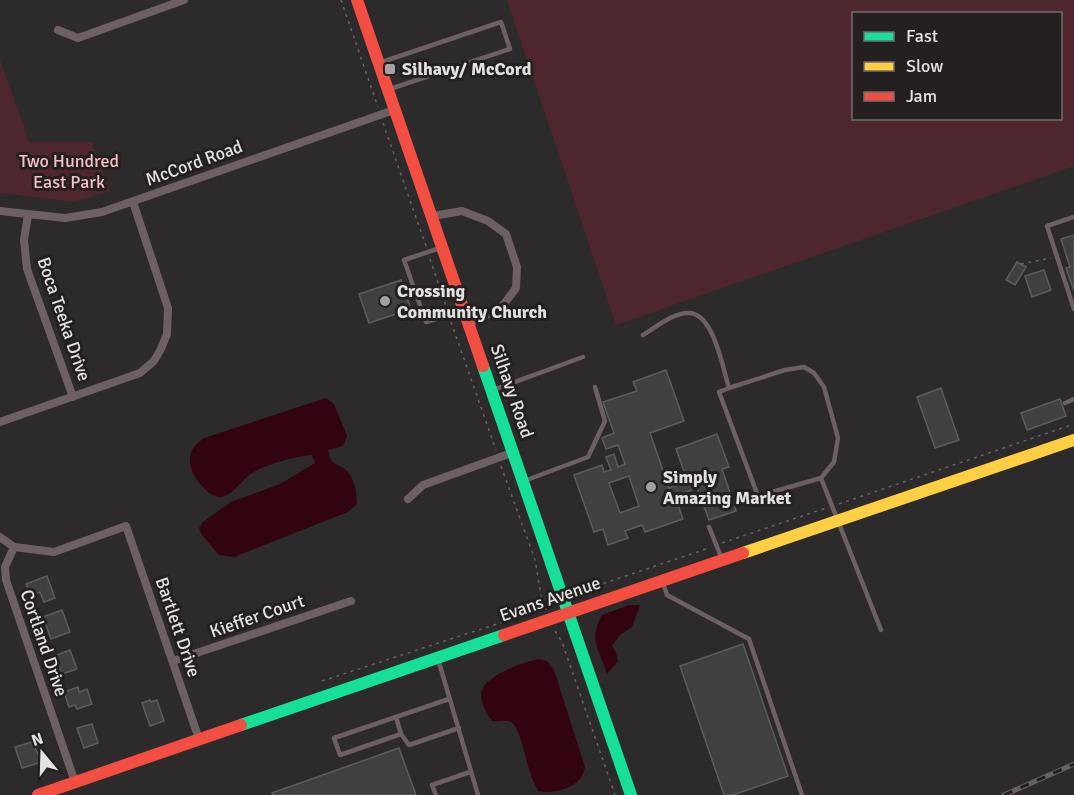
<svg xmlns="http://www.w3.org/2000/svg" width="1074" height="795" viewBox="0 0 1074 795" font-family="Signika,sans-serif">
<style>
.green{fill:#4e272e;fill-rule:evenodd}
.water{fill:#310410}
.building{fill:#404040;stroke:#5c5c5c;stroke-width:1.5;fill-rule:evenodd}
.lines{fill:none;stroke-linecap:round;stroke-linejoin:round}
.path{stroke:#696162;stroke-width:1.5;stroke-dasharray:3 4.5;stroke-linecap:butt}
.lane{stroke:#6d6062;stroke-width:4.5}
.street{stroke:#6d6062;stroke-width:8}
.fast{stroke:#16e098;stroke-width:12}
.slow{stroke:#ffcf43;stroke-width:12}
.jam{stroke:#f24e42;stroke-width:12}
.rail-casing{stroke:#686162;stroke-width:5}
.rail{stroke:#242020;stroke-width:3;stroke-dasharray:9;stroke-linecap:butt}
.poi-dot{fill:#a4a1a2;stroke:#242020;stroke-width:2}
.labels{text-anchor:middle;stroke-width:6;stroke-linejoin:round;paint-order:stroke}
.poi-label{font-size:18px;font-weight:bold;fill:#e4e1e2;stroke:#242020;text-anchor:start}
.park-label{font-size:18px;fill:#f8bfc6;stroke:#242020}
.street-label{font-size:18px;fill:#e4e1e2;stroke:#242020}
</style>
<rect width="100%" height="100%" fill="#2c2a2b"/>
<path class="green" d="M507,0H1074V166L616,325ZM854,14H1060V118H854Z
M0,59L29,142H92L110,191L74,202L0,193Z"/>
<path class="water" d="M326,398L334,404L347,436L343,446L328,450C332,465 332,461 343,468C354,474 357,493 357,504L348,512L234,557L219,555L202,535L199,528L203,522L231,502L280,484L315,463L312,455C296,456 268,464 254,472C236,482 226,514 201,485C195,478 190,470 190,461C190,449 195,445 204,438Z
M629,605H640L632,627L620,635L612,646L616,652L618,661L607,674C599,649 588,640 602,615Z
M539,659L547,661L554,670L585,767C583,787 555,795 538,791C535,785 532,779 530,772C526,761 521,729 511,722C506,719 498,722 492,721C487,714 481,704 481,695C481,676 524,662 539,659Z"/>
<path class="building" d="M1074,235V291L1066,268L1070,267L1061,239Z
M1017,262L1026,267L1015,285L1006,280Z
M1044,270L1051,290L1032,297L1025,276Z
M401,280L411,309L369,323L359,294Z
M666,370L684,421L650,433L669,488L688,482L676,449L717,434L729,467L722,469L736,511L709,520L697,488L675,496L683,519L645,532L642,525L625,531L628,538L608,545L603,529L594,532L574,475L602,465L604,472L611,470L606,457L614,454L618,467L625,464L618,445L606,449L602,438L614,433L603,402L637,391L633,382ZM629,476L639,506L620,513L609,483Z
M941,388L959,440L935,448L917,397Z
M1060,399L1066,416L1027,430L1021,413Z
M47,576L55,598L44,602L40,592L31,596L26,584Z
M62,610L70,632L51,639L43,617Z
M743,644L788,776L733,795H724L680,666Z
M70,650L77,669L62,674L60,669L58,670L56,667L52,657Z
M78,687L79,692L87,689L92,704L77,709L75,705L69,707L64,692Z
M150,700L151,702L157,700L164,721L150,726L142,703Z
M92,724L98,743L84,748L77,728Z
M32,742L42,762L22,768L15,747Z
M399,748L416,795H273L272,793Z"/>
<g class="lines">
<path class="path" d="M341,0L378,107
M383,123L426,246
M430,259L447,309
M1021,264L1051,258
M451,322L496,450
M501,466L535,560L542,601L546,610
M839,504L1074,424
M722,543L826,508
M575,593L709,548
M555,631L562,642L615,795
M322,681L503,622L527,613L542,601L553,598"/>
<path class="lane" d="M379,63L501,22L510,49L390,89
M1074,217L1047,226L1074,309
M443,247L404,260L426,322L463,311
M643,335C656,327 674,312 690,313C714,315 723,369 729,388L785,370L804,367L814,373L824,387L838,438L834,462L821,478L881,630
M729,388L719,392L758,496L821,478
M493,390L583,357
M1065,403L1074,399
M524,481L588,457L605,421L595,387
M709,527L722,559
M663,583L667,595L749,639L802,795
M438,659L478,795
M449,699L334,738L340,755L401,734L409,745L459,728
M396,717L401,734
M436,795L432,785L470,772"/>
<path class="street" d="M58,30L78,38L184,0
M0,211L65,218L102,212L394,110
M28,215L24,240L27,269L73,397
M433,216L462,211L488,221L506,234L517,267L516,288L501,308L470,323
M0,422L140,373L154,361L161,349L167,334L168,308L133,202
M408,499L423,485L514,452
M0,537L14,547L54,552L126,526L199,739
M14,547L5,567L6,580L75,782
M173,661L351,601"/>
<path class="fast" d="M483,366L631,795
M241,725L504,635"/>
<path class="slow" d="M743,553L1074,440"/>
<path class="jam" d="M357,0L483,366
M504,635L743,553
M38,795L241,725"/>
<g class="rail-casing">
<path id="rail" d="M1004,795L1074,764"/>
</g>
<use href="#rail" class="rail"/>
</g>
<g class="poi-dot">
<rect x="384" y="63" width="12" height="12" rx="3"/>
<circle cx="385" cy="301" r="6"/>
<circle cx="651" cy="487" r="6"/>
</g>
<g class="labels">
<g class="poi-label">
<text x="402" y="75">Silhavy/ McCord</text>
<text x="397" y="297">Crossing<tspan x="397" dy="21">Community Church</tspan></text>
<text x="663" y="483">Simply<tspan x="663" dy="21">Amazing Market</tspan></text>
</g>
<g class="park-label">
<text x="69" y="167">Two Hundred<tspan x="69" dy="21">East Park</tspan></text>
</g>
<g class="street-label">
<text transform="translate(194 163) rotate(-20)" y="6">McCord Road</text>
<text transform="translate(64 319) rotate(71)" y="6">Boca Teeka Drive</text>
<text transform="translate(512 391) rotate(71)" y="6">Silhavy Road</text>
<text transform="translate(550 599) rotate(-19)" y="6">Evans Avenue</text>
<text transform="translate(257 616) rotate(-19)" y="6">Kieffer Court</text>
<text transform="translate(178 627) rotate(71)" y="6">Bartlett Drive</text>
<text transform="translate(44 643) rotate(71)" y="6">Cortland Drive</text>
</g>
</g>
<rect x="852" y="12" width="210" height="108" fill="#242020" stroke="#716d6e" stroke-width="1.5"/>
<rect x="864" y="32" width="30" height="9" fill="#16e098" stroke="#716d6e" stroke-width="1.5"/>
<text x="906" y="42" font-size="18" fill="#e4e1e2">Fast</text>
<rect x="864" y="62" width="30" height="9" fill="#ffcf43" stroke="#716d6e" stroke-width="1.5"/>
<text x="906" y="72" font-size="18" fill="#e4e1e2">Slow</text>
<rect x="864" y="92" width="30" height="9" fill="#f24e42" stroke="#716d6e" stroke-width="1.5"/>
<text x="906" y="102" font-size="18" fill="#e4e1e2">Jam</text>
<g transform="translate(42 753) rotate(341)" stroke="#242020" stroke-width="4.5" paint-order="stroke">
<path d="M0-4.5L10 22L0 15L-10 22Z" fill="#e4e1e2"/>
<text y="-9" font-size="16" font-weight="bold" text-anchor="middle" fill="#e4e1e2">N</text>
</g>
</svg>
